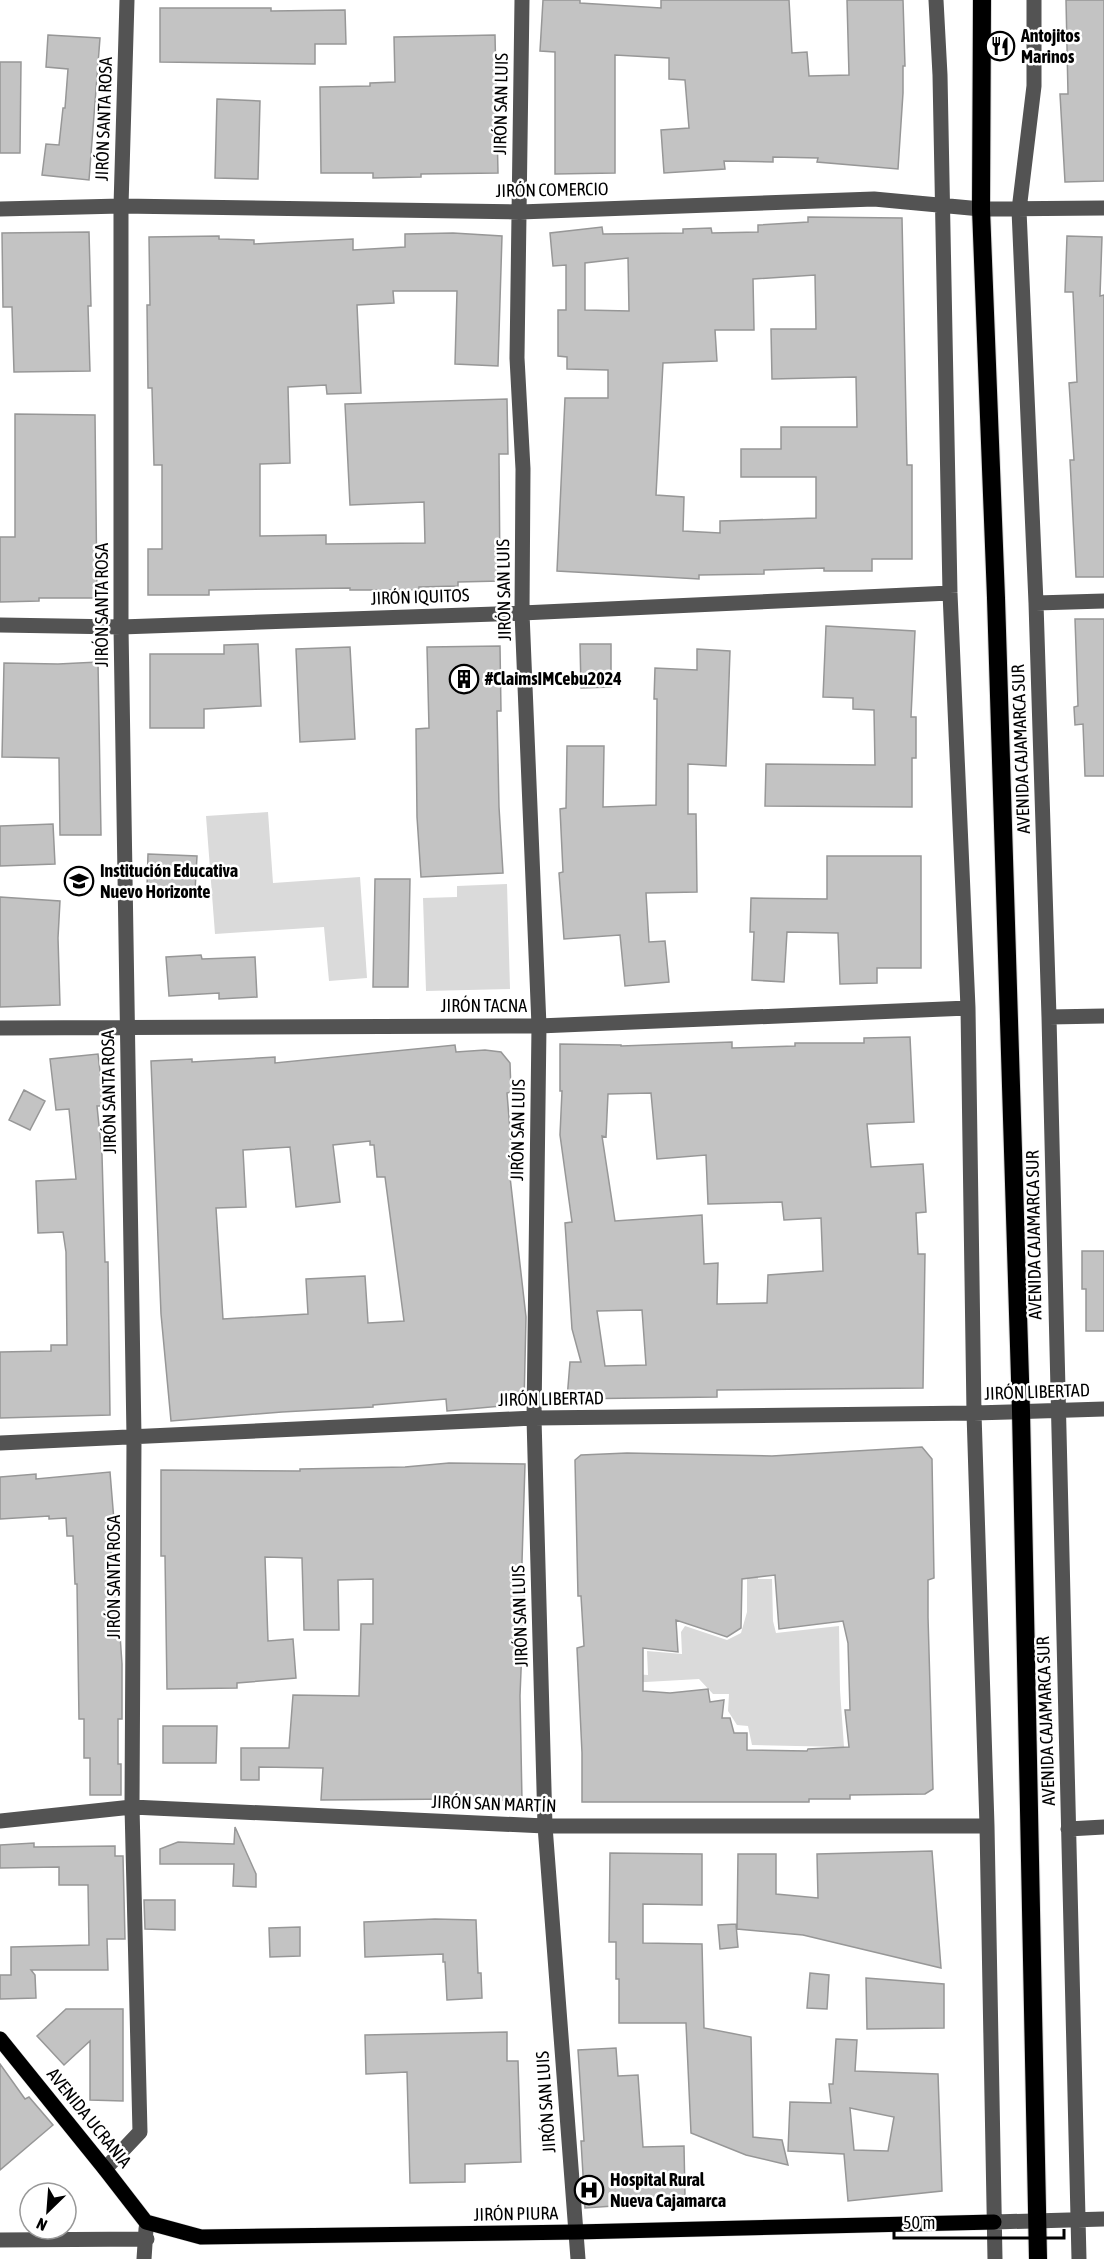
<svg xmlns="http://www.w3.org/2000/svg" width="1104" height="2259" viewBox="0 0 1104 2259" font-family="'Asap Condensed',sans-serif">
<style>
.green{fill:#dadada}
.building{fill:#c3c3c3;stroke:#979797;stroke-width:1.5;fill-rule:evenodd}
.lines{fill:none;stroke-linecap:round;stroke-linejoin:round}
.major-casing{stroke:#dbdbdb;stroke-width:16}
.highway-casing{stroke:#dbdbdb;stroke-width:20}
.minor{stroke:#535353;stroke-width:15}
.major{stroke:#000;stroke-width:15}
.highway{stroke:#000;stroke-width:18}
.labels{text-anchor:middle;stroke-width:5;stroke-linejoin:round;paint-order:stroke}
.poi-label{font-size:18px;font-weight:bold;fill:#000;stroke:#fff;text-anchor:start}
.street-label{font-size:18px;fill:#000;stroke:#fff}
</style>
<rect width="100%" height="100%" fill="#fff"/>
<path class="green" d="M268,812L273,883L360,877L367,978L329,981L324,927L215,934L206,816Z
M507,884L510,989L426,991L423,898L457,897V886Z
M756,1531L758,1579H772L773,1621L776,1633L839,1626L840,1690L844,1747L752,1745L748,1726L737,1725L728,1711L729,1694H713L699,1679L628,1683L634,1674L648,1675L647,1651L682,1654L681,1632L685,1626L727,1640L741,1633L747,1612V1560Z"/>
<path class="building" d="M543,0H580V3L661,8V0H789L792,53L807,52L809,76L849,75L847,0H903L905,66H903V93L898,169L817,162L818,158L773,157V162L724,161L725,169L664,173L661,130L689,128L685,80L669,79V58L615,55V173L555,174V52L540,51Z
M1066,0H1104V181L1065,182L1060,94H1068Z
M160,8H271V11L345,10L346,44H315V64L160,62Z
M48,35L100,38L89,180L42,175L46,144L59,145L63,108H65L68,69L46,67Z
M495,35L498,173L421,174V177L373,178V173H321L320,87L370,86V83L395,82L394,37Z
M0,62H21L20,153H0Z
M217,99L260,101L258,179L215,178Z
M808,217L902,218L907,465H912V559H872V571H824V568L764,570V574L699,575V579L557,571L565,398H608V370L567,369V357L558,356V310H566V265L553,266L550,233L602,227L603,234L683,233V229L711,228L712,233L758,232V225L808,222ZM628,258L629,311L585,310V263ZM815,275L816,329H771L772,379L856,377L857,427H781V449H741V477H816V518L720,521V533L683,531L684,497L656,495L663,363L717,361L715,330H754L753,279Z
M89,232L91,306H88L90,371L14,372L12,307H3L2,233Z
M453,233L502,236L498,366L455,364L457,291H393L394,303L357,305L361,393L327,394L326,385L288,387L290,463L260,464V536L326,535V544L425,543L424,502L350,505L345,404L507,399L508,454H499L500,581L458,582V586L419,587V590H350V588L209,590V595H148V549H162V465H154L152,388H148L147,305H150L149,237L219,236V239L254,240V244L353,239V250L405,247V234Z
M1067,236L1102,237L1100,296L1104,295V577H1076L1070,460H1074L1069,383L1077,382L1073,292H1065Z
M15,414L95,415L97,598H39V601L0,602V537H15Z
M1075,619H1104V776H1085L1083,724L1075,725L1074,707L1078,706Z
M826,626L915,631L911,717H916V758H912V807L765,806L766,764L875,765L874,710L853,709V698L823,697Z
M258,644L261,706L204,709V728H150V654H224V645Z
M580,644H611V687L581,688Z
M500,646L501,711H497L499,807L503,873L421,877L417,817L416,729L429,728L427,647Z
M350,647L355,739L300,742L296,649Z
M697,649L730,651L726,766L688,764V814H696L697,892L646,893L649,942L665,941L669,982L625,986L620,935L564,939L559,873L563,872L560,809L566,808L567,746H604L603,807L656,805L657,699H654L655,668L697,670Z
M98,662L101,835H60L59,758L2,757L4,663L58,664Z
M53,824L55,864L0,866V826Z
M148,854L197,856L195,891L147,888Z
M827,856H921V968H877V983L840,984L838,933L787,932L784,982L752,980L754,932H750L751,898L827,899Z
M375,879H410L408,987H373Z
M0,897L60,901L58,938L60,1005L0,1007Z
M201,955L202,959L255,957L257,997L219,999V993L169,996L166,957Z
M910,1037L914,1122L867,1124L871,1167L923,1164L926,1212L916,1213L918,1254H925L923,1388L717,1390V1397L567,1399L570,1362H581L572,1329L565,1223L572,1222L560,1135L562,1091H560V1044L621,1045V1046L732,1042V1048L795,1046V1043H864V1038ZM651,1093L657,1159L706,1155L708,1204L782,1202L784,1220L821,1218L823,1271L768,1275L767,1303L717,1304L718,1263L704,1264L702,1215L615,1221L602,1136L606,1137L608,1094ZM642,1310L646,1365L605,1366L597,1311Z
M455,1045L456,1052L485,1050L501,1052L510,1063L511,1092L507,1093L513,1167L509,1168L526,1317L524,1404L447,1411L446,1399L373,1405V1407L282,1412L171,1421L161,1314L151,1061L192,1059V1062L275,1057V1063ZM370,1141V1145H374L377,1177H385L404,1321L368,1323L365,1276L306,1279L308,1314L223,1319L216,1208L246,1207L243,1150L290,1147L296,1207L340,1202L333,1145Z
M98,1054L104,1106H97L102,1155L105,1262H108L110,1415L0,1418V1352L51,1351V1345H67L66,1252L63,1232L38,1233L36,1181L76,1179L69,1109L56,1110L50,1059Z
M24,1090L45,1101L30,1130L9,1120Z
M1082,1251H1104V1331H1086V1289H1082Z
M922,1447L932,1459L934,1578L928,1580V1617L933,1789L925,1794L850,1795V1799H809V1802H582V1753L577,1648L584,1646L581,1596H578L575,1460L581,1455L627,1453L772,1456ZM775,1575L779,1629L843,1621L848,1643L850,1710H845L849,1747L808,1749L807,1751L747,1750V1733H734L730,1718H722L724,1700L710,1702L708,1689L670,1693L643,1691V1648L678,1652L676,1620L727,1637L741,1628L742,1579Z
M449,1463L525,1464L522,1562L524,1597L520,1696L522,1801L464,1799L321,1800L323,1768L259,1767V1780H241V1748H289L293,1695L359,1696L361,1624H373V1579L338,1580L339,1630H304L302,1558L265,1557L268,1641L293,1639L296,1678L237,1683V1688L167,1689L165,1556H161V1470L300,1471V1469L405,1467Z
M110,1472L115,1533H110L113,1587H116V1635H120L122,1664V1719H118V1764H121V1795H90V1758H84V1719H79L77,1584H75L73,1536H67L66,1518L49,1519V1516L0,1519V1477L36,1474V1479Z
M163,1726H217L216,1763H163Z
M235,1827L256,1874V1887L233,1886L234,1864H160V1849L178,1842L234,1844Z
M34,1843V1847L115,1846V1856H123L125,1939H107L108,1970H31L35,1975L36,1998L0,1999V1975H11V1947L89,1945L88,1885H59V1867L0,1868V1845Z
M932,1851L941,1968L803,1935L737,1929L738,1854H776V1894L818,1898L817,1854Z
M610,1853L702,1854V1905L643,1904V1943L702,1944L704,2028L751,2037L753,2137L782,2140L788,2165L746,2155L691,2133L686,2023H619V1979H616V1942H609Z
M144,1900H175V1930L145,1929Z
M435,1919L476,1920L478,1973H481L482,1998L447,2000L445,1962H443V1954L365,1957L364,1922Z
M736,1924L738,1947L720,1949L718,1925Z
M300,1927V1956L270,1957L269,1928Z
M810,1973L829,1975L827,2009L807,2008Z
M866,1978L944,1984V2028L867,2029Z
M66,2009H123V2101L90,2100V2041L64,2065L37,2036Z
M507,2032V2061H518L521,2162L465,2164V2182L410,2183L407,2072L366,2074L365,2035Z
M836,2039L857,2040L855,2071L938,2074L942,2191L848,2201L844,2154L788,2151L790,2102L831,2103L829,2084H833ZM850,2108L894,2117L888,2151L854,2150Z
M616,2048L618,2076L638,2075L643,2147L684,2146L685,2196L641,2198L642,2204L585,2208L581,2141H584L578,2050Z
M0,2064L25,2099L29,2097L53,2125L0,2170Z"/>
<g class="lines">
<g class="major-casing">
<path id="major" d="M0,2039L105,2169L146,2222L201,2237L576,2232L994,2222"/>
</g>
<g class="highway-casing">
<path id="highway" d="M982,0L981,209L996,598L1021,1411L1038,2259"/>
</g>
<path class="minor" d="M522,0L517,358L523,469L522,613L539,1026L534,1418L545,1826L578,2259
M936,0L940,75L950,593L968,1008L974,1413L987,1826L995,2259
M1034,0V86L1019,210L1036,603L1049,1017L1079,2259
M0,209L121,206L520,212L874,199L981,209L1104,208
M1036,603L1104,601
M0,625L121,627L522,613L950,593
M1049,1017L1104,1016
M0,1028L539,1026L968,1008
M0,1443L534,1418L974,1413L1104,1409
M0,1821L132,1807L545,1826H987
M1068,1829L1104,1827
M105,2169L140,2132L132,1807L134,1437L121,627V206L127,0
M994,2222L1104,2219
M0,2240L147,2239
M144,2259L146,2229"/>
<use href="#major" class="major"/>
<use href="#highway" class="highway"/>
</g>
<defs>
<g id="restaurant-ring" transform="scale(1.5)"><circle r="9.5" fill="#fff" stroke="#000" stroke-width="1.5"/><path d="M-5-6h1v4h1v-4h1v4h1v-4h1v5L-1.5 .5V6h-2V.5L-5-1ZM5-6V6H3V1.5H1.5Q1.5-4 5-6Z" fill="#000"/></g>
<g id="building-ring" transform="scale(1.5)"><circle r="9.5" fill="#fff" stroke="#000" stroke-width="1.5"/><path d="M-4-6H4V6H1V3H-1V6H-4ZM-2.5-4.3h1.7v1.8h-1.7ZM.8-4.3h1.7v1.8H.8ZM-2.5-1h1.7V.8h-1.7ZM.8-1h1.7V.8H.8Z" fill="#000"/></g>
<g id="school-ring" transform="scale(1.5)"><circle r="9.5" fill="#fff" stroke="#000" stroke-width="1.5"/><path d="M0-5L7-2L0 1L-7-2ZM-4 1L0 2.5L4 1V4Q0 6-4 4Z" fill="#000"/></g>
<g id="hospital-ring" transform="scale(1.5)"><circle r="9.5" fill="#fff" stroke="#000" stroke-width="1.5"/><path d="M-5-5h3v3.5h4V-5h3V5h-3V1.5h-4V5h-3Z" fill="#000"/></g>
</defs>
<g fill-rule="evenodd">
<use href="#restaurant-ring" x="1000" y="46"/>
<use href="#building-ring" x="464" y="679"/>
<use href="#school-ring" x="79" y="881"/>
<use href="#hospital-ring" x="589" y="2190"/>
</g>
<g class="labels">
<g class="poi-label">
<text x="1021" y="42">Antojitos<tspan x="1021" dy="21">Marinos</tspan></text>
<text x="485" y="685">#ClaimsIMCebu2024</text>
<text x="100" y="877">Institución Educativa<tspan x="100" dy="21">Nuevo Horizonte</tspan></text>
<text x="610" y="2186">Hospital Rural<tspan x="610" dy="21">Nueva Cajamarca</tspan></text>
</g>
<g class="street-label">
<text transform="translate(501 104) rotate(-89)" y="6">JIRÓN SAN LUIS</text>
<text transform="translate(104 119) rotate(-88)" y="6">JIRÓN SANTA ROSA</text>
<text transform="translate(552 190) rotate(-1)" y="6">JIRÓN COMERCIO</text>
<text transform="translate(504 590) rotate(-91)" y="6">JIRÓN SAN LUIS</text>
<text transform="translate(420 597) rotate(-2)" y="6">JIRÓN IQUITOS</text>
<text transform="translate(102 605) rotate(-90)" y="6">JIRÓN SANTA ROSA</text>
<text transform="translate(1021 749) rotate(-92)" y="6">AVENIDA CAJAMARCA SUR</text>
<text x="484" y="1012">JIRÓN TACNA</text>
<text transform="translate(109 1092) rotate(-91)" y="6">JIRÓN SANTA ROSA</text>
<text transform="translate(518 1130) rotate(-89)" y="6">JIRÓN SAN LUIS</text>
<text transform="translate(1034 1235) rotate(-91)" y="6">AVENIDA CAJAMARCA SUR</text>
<text transform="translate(1037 1392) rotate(-2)" y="6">JIRÓN LIBERTAD</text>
<text transform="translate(551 1399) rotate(-1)" y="6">JIRÓN LIBERTAD</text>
<text transform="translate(114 1577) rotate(-90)" y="6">JIRÓN SANTA ROSA</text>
<text transform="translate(520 1616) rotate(-92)" y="6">JIRÓN SAN LUIS</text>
<text transform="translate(1046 1721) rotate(-92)" y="6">AVENIDA CAJAMARCA SUR</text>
<text transform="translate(494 1804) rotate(2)" y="6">JIRÓN SAN MARTÍN</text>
<text transform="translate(546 2102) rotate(-94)" y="6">JIRÓN SAN LUIS</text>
<text transform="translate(89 2118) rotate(51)" y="6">AVENIDA UCRANIA</text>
<text transform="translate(516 2214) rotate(-1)" y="6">JIRÓN PIURA</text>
</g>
</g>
<g transform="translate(48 2211) rotate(205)"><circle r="28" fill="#ffffff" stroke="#999999" stroke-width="1.5"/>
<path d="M0-4.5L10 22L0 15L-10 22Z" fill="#000000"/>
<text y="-9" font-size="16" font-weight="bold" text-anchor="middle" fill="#000000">N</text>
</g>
<path d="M894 2229v9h170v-9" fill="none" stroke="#000000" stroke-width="3"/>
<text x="903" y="2229" font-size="18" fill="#000000" stroke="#ffffff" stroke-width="4.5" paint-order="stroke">50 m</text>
</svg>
